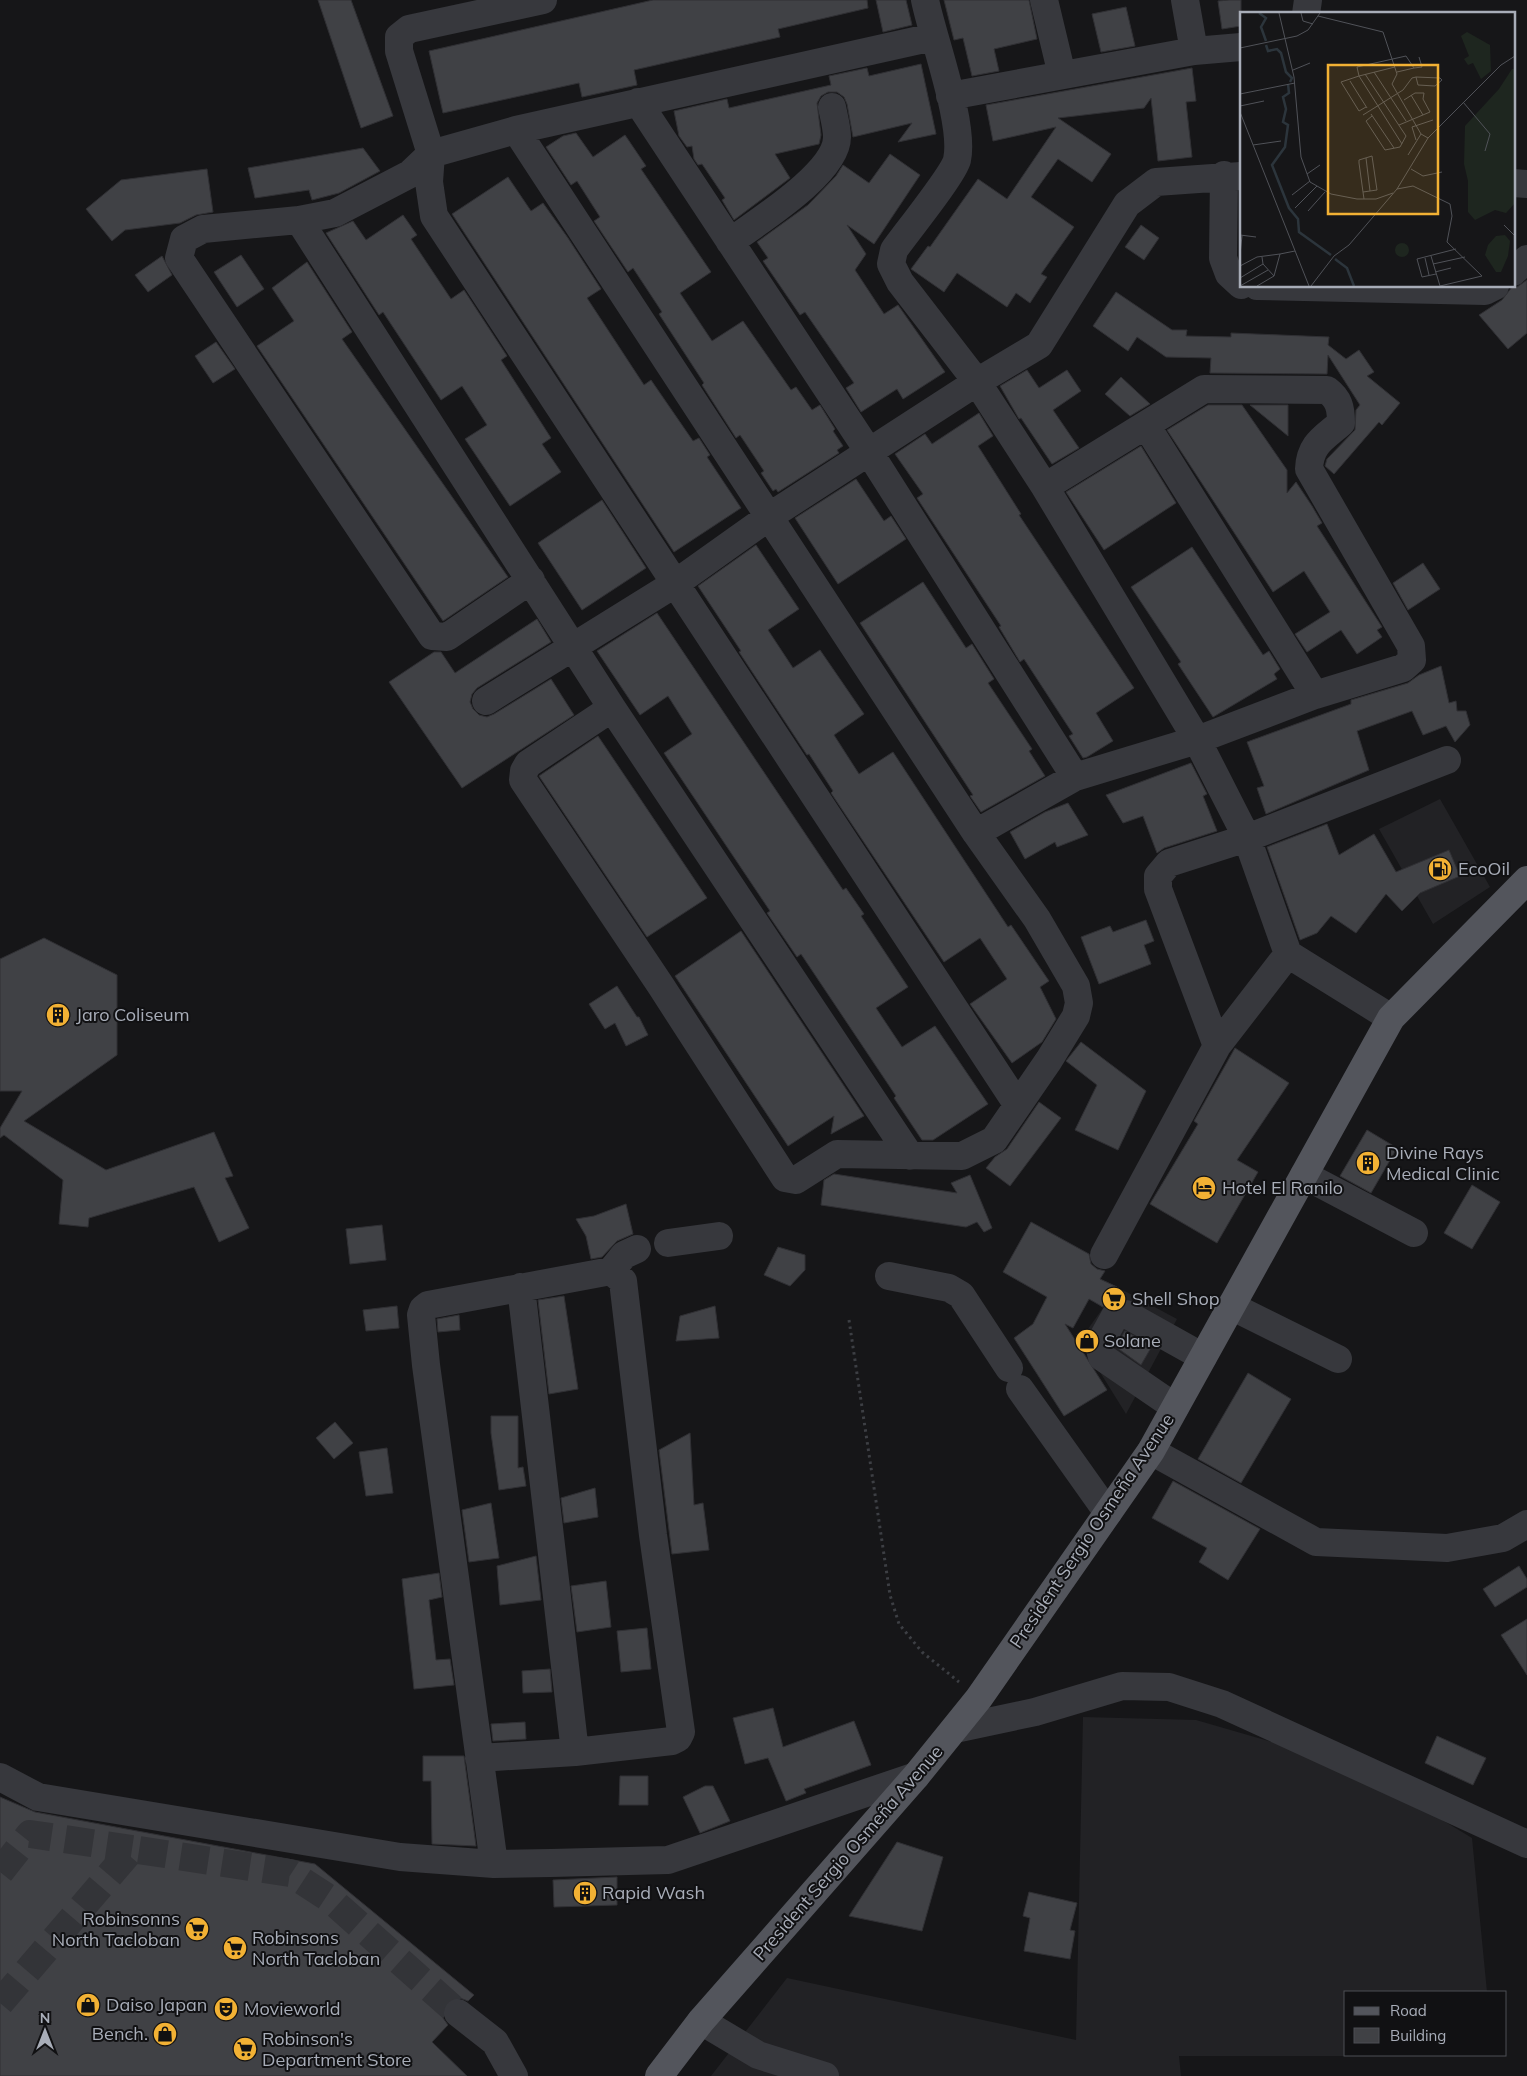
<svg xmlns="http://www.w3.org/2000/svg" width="1527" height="2076" viewBox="0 0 1527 2076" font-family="Mulish,sans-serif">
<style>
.built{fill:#222225}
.building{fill:#404145;stroke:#303034}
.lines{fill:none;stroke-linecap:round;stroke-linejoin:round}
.minor-tunnel{stroke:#333438;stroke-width:28;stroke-dasharray:28 14;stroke-linecap:butt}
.path{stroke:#3d3f44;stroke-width:3;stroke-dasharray:2.5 4;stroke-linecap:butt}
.minor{stroke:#37383d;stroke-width:28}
.major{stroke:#53555c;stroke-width:28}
.labels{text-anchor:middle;stroke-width:4;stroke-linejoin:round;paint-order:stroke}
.poi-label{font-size:18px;fill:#a8adb8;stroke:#111113;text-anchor:start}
.street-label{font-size:18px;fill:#a8adb8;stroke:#111113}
.inset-river{fill:none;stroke:#2c353c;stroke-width:2.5}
.inset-road{fill:none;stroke:#505258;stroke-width:1}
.view{fill:#f2b134;fill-opacity:0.15;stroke:#f2b134;stroke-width:2.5}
.inset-edge{fill:none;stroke:#a8adb8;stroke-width:2.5}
</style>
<rect width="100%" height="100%" fill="#161618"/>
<path class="built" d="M1440,799L1490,887L1433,924L1379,829Z
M1106,1281L1177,1319L1126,1414L1080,1340L1103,1308L1093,1301Z
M1083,1717L1196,1720L1293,1748L1424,1809L1472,1838L1487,1992H1346V2055L1493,2056H1179L1181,2076H711L787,1978L1076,2040Z"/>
<path class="building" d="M318,0H351L393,116L361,128Z
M653,0H867L868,8L778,29L780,37L634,70L637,85L582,97L579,83L443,113L429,51Z
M876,0H906L912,25L883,32Z
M944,0H1029L1037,39L994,49L999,71L972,76L963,38L954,40Z
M1229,0H1241V26L1222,29L1218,1Z
M1126,7L1135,46L1101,52L1092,14Z
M921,64L936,134L898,142L912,123L853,137L847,104L844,97L837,92H828L821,96L817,103L821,135L819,144L775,154L790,178L734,220L722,200L725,198L702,164L698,165L694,159L692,146L687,147L679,136L674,111L727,99L729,108L831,85L829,76L867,68L869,76Z
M1192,68L1196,101L1186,102L1192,157L1158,161L1151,98L1144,108L1058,118L1111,154L1092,182L1058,159L1031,197L1074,227L1041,274L1047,277L1030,303L1016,293L1007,307L957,273L944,292L911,269L928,246L930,247L978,179L1007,199L1056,127L993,141L986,105Z
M576,133L593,157L625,135L646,166L641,169L711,272L680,293L712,341L743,321L791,390L796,387L812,410L820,405L835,429L833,431L843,446L837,450L839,453L778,492L776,489L773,491L761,473L764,471L740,435L736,438L702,385L704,383L659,314L662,312L633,268L628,272L594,221L600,217L577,181L571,185L546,147L563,136Z
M363,148L380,171L339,193L312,200L309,190L255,198L248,168Z
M890,154L920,175L874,244L847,225L866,254L855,270L884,314L898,305L945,372L903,399L897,389L861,412L846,388L854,383L805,312L800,315L763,261L768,258L757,242L808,205L836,176L843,165L869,183Z
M207,169L213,212L196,215L180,223L125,230L112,241L86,209L121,180Z
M508,177L531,211L543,203L568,238L601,289L587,298L644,385L651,380L693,441L699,438L710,455L707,457L741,508L674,552L452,214Z
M403,215L417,235L411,239L451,299L464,290L507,356L501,360L551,438L542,444L561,472L510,506L465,439L487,425L462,386L441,400L383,312L379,315L326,233L353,221L366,240Z
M1141,225L1159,238L1144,260L1125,247Z
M241,255L264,289L237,307L214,272Z
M162,256L172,275L148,292L135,275Z
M307,262L352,332L342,339L508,577L443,621L257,346L294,321L272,288Z
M1527,280V333L1508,349L1479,315L1502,300L1512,287H1517Z
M1116,292L1172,330H1187L1186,336L1231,337V333L1329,337L1328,345L1346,359L1359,350L1374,372L1367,376L1400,403L1382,425L1379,422L1334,474L1325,466L1327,459L1355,430L1356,410L1360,405L1328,355L1327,374L1210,373L1211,358L1166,357L1137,337L1128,351L1093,326Z
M216,342L235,369L213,383L195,356Z
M1027,370L1039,388L1067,370L1081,391L1053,410L1079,448L1052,464L1021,418L1019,419L1000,386Z
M1121,377L1150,404L1130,416L1105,394Z
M1208,405H1242L1287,470V493L1296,482L1312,506L1322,523L1317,526L1382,627L1377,630L1382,637L1357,654L1341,630L1307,652L1295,634L1330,612L1304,571L1273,592L1167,430Z
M1250,405H1288V436Z
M979,413L993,436L978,446L1021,514L1019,515L1134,688L1096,713L1113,741L1087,757L1083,758L1069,736L1073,734L1024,659L1020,662L999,627L1001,626L917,498L923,494L895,454L925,434L932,444Z
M1141,446L1176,503L1104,550L1066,492Z
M856,479L884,521L891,516L906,539L838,584L795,518Z
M602,500L646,568L582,610L538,543Z
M756,545L799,609L768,630L793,668L820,650L864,714L834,735L859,774L893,752L1008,927L1011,925L1049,981L1040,987L1056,1019L1042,1042L1012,1063L970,1004L1007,979L980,938L944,962L831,793L833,791L809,754L807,755L739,652L741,651L698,586Z
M1192,547L1263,655L1269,651L1280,669L1274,674L1277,679L1213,717L1178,664L1181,662L1131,587Z
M1423,563L1440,589L1408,610L1393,583Z
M923,582L966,648L972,644L994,679L988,683L1032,749L1029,751L1045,776L981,812L970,796L973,795L860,623Z
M657,613L843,890L846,888L864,914L861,916L908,987L876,1008L902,1047L935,1026L988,1104L933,1140H922L894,1098L896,1096L801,954L797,957L767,913L770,911L664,753L692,734L668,696L640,715L597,651Z
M537,619L551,642L477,688L472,694L470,702L473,709L479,715L487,717L494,714L551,679L574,715L462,788L389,682L434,652H441L455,673Z
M1441,666L1449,703L1456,701L1457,711H1466L1470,725L1455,742L1446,726L1423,735L1412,711L1357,731L1369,770L1266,814L1257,788L1264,786L1247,742L1351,704V700L1408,683L1419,675Z
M598,736L707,898L647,937L539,776Z
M1191,763L1207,794L1203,796L1217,831L1164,848L1157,853L1143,816L1123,823L1106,795Z
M1068,803L1088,835L1057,847L1055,842L1025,859L1010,832L1045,812Z
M1327,824L1339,855L1374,834L1396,872L1449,850L1460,876L1420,893L1402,911L1386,894L1356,933L1331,916L1317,933L1300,940L1267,847Z
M1146,920L1154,941L1144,945L1151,964L1099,984L1081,937L1110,926L1113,932Z
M741,931L864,1116L831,1134L834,1116L788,1146L675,976Z
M44,938L117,975V1055L24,1121L106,1170L214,1132L233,1176L225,1178L249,1228L219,1242L194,1187L89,1218L88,1227L59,1224L63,1180L4,1135L0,1138V1128L22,1091H0V959Z
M617,986L637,1017H639L648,1035L626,1046L615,1023L605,1029L589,1004Z
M1081,1042L1146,1091L1118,1150L1075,1130L1097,1085L1066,1061Z
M1235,1048L1289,1083L1237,1160L1258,1172L1217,1243L1150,1204L1198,1124L1194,1121Z
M1039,1102L1061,1118L1010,1186L986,1168L995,1157L1007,1149Z
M1367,1130L1397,1148L1371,1193L1340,1176Z
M834,1174L957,1193L951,1183L970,1175L992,1228L984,1232L977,1222L966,1227L821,1205L824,1180Z
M1472,1185L1500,1202L1472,1249L1444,1233Z
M626,1204L633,1234L617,1241L602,1257L591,1259L586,1236L576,1219L594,1216Z
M1031,1222L1089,1254L1091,1264L1097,1269L1105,1271L1100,1279L1117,1287L1103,1307L1089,1299L1073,1328L1065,1324L1107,1390L1064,1416L1014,1338L1033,1324L1047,1297L1003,1272Z
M382,1225L386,1260L350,1264L346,1229Z
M778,1247L805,1255V1270L790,1286L764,1275Z
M564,1296L578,1389L549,1394L538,1300Z
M397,1306L399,1328L366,1331L363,1310Z
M715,1306L719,1338L676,1341L680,1316Z
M459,1315L460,1330L438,1332L437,1319Z
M1125,1331L1152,1346L1141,1365L1116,1347Z
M1248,1373L1291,1399L1241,1483L1198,1459Z
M491,1416H518V1468L523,1467L526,1486L499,1490L491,1433Z
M335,1422L353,1443L334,1459L316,1438Z
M690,1433L694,1505L703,1503L709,1550L672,1554L659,1450Z
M387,1448L393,1493L366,1496L359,1452Z
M1173,1481L1260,1529L1228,1580L1199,1562L1207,1548L1152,1518Z
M595,1488L598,1517L564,1523L561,1498Z
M491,1503L499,1558L469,1562L462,1510Z
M536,1556L541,1600L500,1605L497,1566Z
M1519,1566L1527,1579V1587L1495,1607L1483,1589Z
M439,1573L442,1597L429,1600L436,1660L450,1659L454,1685L414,1689L402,1579Z
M606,1581L611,1627L577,1632L571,1586Z
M1527,1619V1675L1501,1635Z
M647,1628L651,1669L621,1672L617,1631Z
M550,1669L552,1692L523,1693L522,1671Z
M773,1708L783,1747L854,1721L871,1765L804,1789L806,1793L786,1801L768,1758L745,1764L733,1718Z
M525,1722L526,1739L493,1741L491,1724Z
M1437,1736L1486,1758L1473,1785L1425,1763Z
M423,1756H464L476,1846L432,1844L431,1781H423Z
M620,1776H648V1805H619Z
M705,1786H713L730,1821L700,1833L683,1797Z
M0,1797L35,1812L315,1864L474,1995L468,2001L460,1998H453L446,2003L443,2011V2018L448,2025L432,2042L467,2076H0Z
M897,1842L943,1857L922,1931L849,1916Z
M617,1877V1905L554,1907L553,1880Z
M1029,1892L1077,1903L1070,1930L1075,1931L1070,1959L1024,1951L1030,1918L1023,1916Z"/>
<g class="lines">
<path class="minor-tunnel" d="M0,1872L30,1834L132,1849
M0,2003L132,1849L290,1873L330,1899L458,2013"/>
<path class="path" d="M849,1320L890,1595L899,1624L922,1652L959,1682"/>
<path class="minor" d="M543,0L409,29L399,37V51L431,154L516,130L933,37
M925,0C933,39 965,124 957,160C953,175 906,233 894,250L891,264L900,282L977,382L1045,487L1197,740L1247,838L1288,954L1391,1018
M1044,0L1062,75
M1306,14L1308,0
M1194,51L1241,47
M950,96L1194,51L1185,0
M638,102L869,452L1075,777
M516,130L976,833L1037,919L1076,986L1079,1003L1076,1016L1049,1060L994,1140L962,1156L837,1154L796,1180L785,1178L661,986L523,780L524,771L528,764L612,708
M431,154L429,182L434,216L1017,1104
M431,154L410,174L335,213L299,220L203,229L184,239L179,258L432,636L447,637L531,580
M1224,175L1223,258L1229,274L1241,285
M1513,183L1527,184
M299,220L612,708L910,1156
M730,242C757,222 837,173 837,137C837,128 834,117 832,107
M1513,272L1527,259
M1257,286L1485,291L1495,286
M1146,425L1315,695
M486,701L676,583L770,516L977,382L1039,345L1127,204L1156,182L1241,176
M976,833L1075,777L1197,740L1315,695L1403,668L1412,660L1411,646L1309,469C1310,444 1324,438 1341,423C1341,408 1339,399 1327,390L1204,389L1045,487
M1217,1046L1158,889V876L1169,863L1247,838L1447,760
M1304,1175L1414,1233
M668,1243L719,1236
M1104,1255L1217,1046L1288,954
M611,1271L624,1255L637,1249
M889,1276L949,1288L961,1295L1009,1368
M521,1287L575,1752
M1231,1306L1338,1359
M1020,1389L1108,1513
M1175,1407L1102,1357L1099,1345L1115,1316L1126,1314L1203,1357
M1151,1451L1316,1542L1447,1548L1503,1538L1527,1524
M955,1729L1035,1712L1122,1686L1169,1687L1222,1704L1527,1844
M479,1758L575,1752L672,1741L678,1738L681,1732L653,1535L623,1281L611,1271L428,1305L423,1309L421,1315L426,1365L494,1864
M0,1777L38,1797L400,1857L494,1864L551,1863L668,1860L916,1776
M458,2013L495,2042L514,2076
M701,2021L758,2055L825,2076"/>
<path class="major" d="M659,2076L701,2021L916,1776L979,1698L1151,1451L1391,1018L1527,880"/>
</g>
<defs>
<g id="fuel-disc" transform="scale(1.25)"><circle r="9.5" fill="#f2b134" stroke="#111113"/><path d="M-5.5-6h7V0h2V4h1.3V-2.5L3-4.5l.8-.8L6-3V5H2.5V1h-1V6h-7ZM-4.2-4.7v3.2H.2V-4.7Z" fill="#111"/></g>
<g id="building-disc" transform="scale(1.25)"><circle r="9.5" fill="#f2b134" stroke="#111113"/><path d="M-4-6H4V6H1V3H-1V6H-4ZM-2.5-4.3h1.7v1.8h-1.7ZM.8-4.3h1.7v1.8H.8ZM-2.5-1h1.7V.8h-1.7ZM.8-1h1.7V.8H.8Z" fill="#111"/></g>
<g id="hotel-disc" transform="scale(1.25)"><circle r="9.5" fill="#f2b134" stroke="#111113"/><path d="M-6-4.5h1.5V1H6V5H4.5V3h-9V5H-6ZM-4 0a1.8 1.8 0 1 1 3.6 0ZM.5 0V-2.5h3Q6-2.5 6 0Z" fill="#111"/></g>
<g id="supermarket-disc" transform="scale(1.25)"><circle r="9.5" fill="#f2b134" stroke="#111113"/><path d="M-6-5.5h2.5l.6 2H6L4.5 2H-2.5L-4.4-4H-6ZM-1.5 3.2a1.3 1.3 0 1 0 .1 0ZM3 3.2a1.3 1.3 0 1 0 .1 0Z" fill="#111"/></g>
<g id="shop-disc" transform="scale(1.25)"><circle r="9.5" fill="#f2b134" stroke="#111113"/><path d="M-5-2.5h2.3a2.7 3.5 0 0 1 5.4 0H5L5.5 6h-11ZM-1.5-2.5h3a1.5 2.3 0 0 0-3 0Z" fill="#111"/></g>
<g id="theatre-disc" transform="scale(1.25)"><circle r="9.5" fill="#f2b134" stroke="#111113"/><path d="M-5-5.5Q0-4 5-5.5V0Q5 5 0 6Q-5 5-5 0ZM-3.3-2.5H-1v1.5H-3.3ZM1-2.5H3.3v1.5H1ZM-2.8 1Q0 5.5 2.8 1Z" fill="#111"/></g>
</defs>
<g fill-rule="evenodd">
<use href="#fuel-disc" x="1440" y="869"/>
<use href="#building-disc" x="58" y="1015"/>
<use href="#building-disc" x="1368" y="1163"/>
<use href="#hotel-disc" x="1204" y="1188"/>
<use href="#supermarket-disc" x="1114" y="1299"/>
<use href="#shop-disc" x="1087" y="1341"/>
<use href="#building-disc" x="585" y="1893"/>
<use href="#supermarket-disc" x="197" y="1929"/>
<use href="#supermarket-disc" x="235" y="1948"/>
<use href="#shop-disc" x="88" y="2005"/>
<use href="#theatre-disc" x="226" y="2009"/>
<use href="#shop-disc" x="165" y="2034"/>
<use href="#supermarket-disc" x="245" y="2049"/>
</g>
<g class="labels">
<g class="poi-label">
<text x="1458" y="875">EcoOil</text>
<text x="76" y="1021">Jaro Coliseum</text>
<text x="1386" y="1159">Divine Rays<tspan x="1386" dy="21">Medical Clinic</tspan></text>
<text x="1222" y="1194">Hotel El Ranilo</text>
<text x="1132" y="1305">Shell Shop</text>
<text x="1104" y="1347">Solane</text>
<text x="602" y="1899">Rapid Wash</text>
<text x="180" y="1925" text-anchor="end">Robinsonns<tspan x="180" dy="21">North Tacloban</tspan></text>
<text x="252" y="1944">Robinsons<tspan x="252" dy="21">North Tacloban</tspan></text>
<text x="106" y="2011">Daiso Japan</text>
<text x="244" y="2015">Movieworld</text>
<text x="148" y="2040" text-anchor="end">Bench.</text>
<text x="262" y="2045">Robinson's<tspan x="262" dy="21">Department Store</tspan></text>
</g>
<g class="street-label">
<text transform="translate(1092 1531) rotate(-56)" y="6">President Sergio Osmeña Avenue</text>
<text transform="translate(848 1853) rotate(-49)" y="6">President Sergio Osmeña Avenue</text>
</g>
</g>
<g transform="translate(1240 12)">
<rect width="275" height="275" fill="#161618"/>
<path d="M227,20L250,33L251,59L241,67L233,51L228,53L224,47L229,44L221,24ZM272,57H275V191L266,201L255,198L235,208L228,200V169L224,152L225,114L259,77ZM265,223L270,229L268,244L261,260H256L245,243L248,233L256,224ZM155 238a7 7 0 1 1 14 0a7 7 0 1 1-14 0Z" fill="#1e261f"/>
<path class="inset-river" d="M19,1L26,6L21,15L26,29M26,33L28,39L37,37L41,41L46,60L52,66L50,70M48,72L49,81L43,85L46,97L43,110L48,113L45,135L32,153L49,196L58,207L59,220L91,243M95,247L107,256L114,274"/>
<path class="inset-road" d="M39,1L54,65L61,145L70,170L91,182L117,187H136L153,181M61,1L63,9L73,12M78,4L143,20L157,62L152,72L181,122L188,126M0,36L57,24L68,18L80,1M155,55L119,64L117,55L166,44L174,56L157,60M174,56L182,55L179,45M53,58L70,51M134,60L166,109M125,62L166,124L160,135L145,138L126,109L132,104M110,69L127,96M0,82L55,71M171,83L183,103M223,90L250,122L245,139M0,94L24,89M126,95L119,99L101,70L119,64L162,132M0,100L69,274M131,102L154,136M123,103L163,78L172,66L176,65L200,66L202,68L195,74L178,73L176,65M159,113L190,100L183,87L184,81H175L164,88M176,128L172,115L193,108M13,133L41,129M168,143L181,122M126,146L130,179M171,157L183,164L202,160M67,162L80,153M157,177L173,174L210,192L212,204L207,230L242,264L200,274M123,180L137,178L132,144L119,148V151L123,180L124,187M52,183L70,169M55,196L77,174M68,199L85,180M264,213L275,224M0,223L16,225M0,242L2,224M191,244L200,274M22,245L23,252L34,264M185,246L189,263M193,252L225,245M0,254L17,245L40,242M195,260L211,256M196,262L182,265L177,247L216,237M0,266L23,252M0,274L28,258M17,274L34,264L40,242L55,239M71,274L94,244L109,233L157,177L188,126L261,53L275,44"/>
<path class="view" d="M88,53H198V202H88Z"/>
<rect width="275" height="275" class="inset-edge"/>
</g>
<rect x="1344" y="1991" width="162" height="65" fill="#111113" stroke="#4d4f55"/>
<rect x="1354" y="2007" width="25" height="8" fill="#53555c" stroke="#4d4f55"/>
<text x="1390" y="2016" font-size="15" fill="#a8adb8">Road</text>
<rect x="1354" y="2028" width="25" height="15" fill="#404145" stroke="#4d4f55"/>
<text x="1390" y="2041" font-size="15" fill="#a8adb8">Building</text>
<g transform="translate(45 2031)" stroke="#111113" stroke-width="4" paint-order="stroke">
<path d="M0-4L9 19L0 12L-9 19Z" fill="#a8adb8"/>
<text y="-8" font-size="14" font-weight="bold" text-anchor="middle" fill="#a8adb8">N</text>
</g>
</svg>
